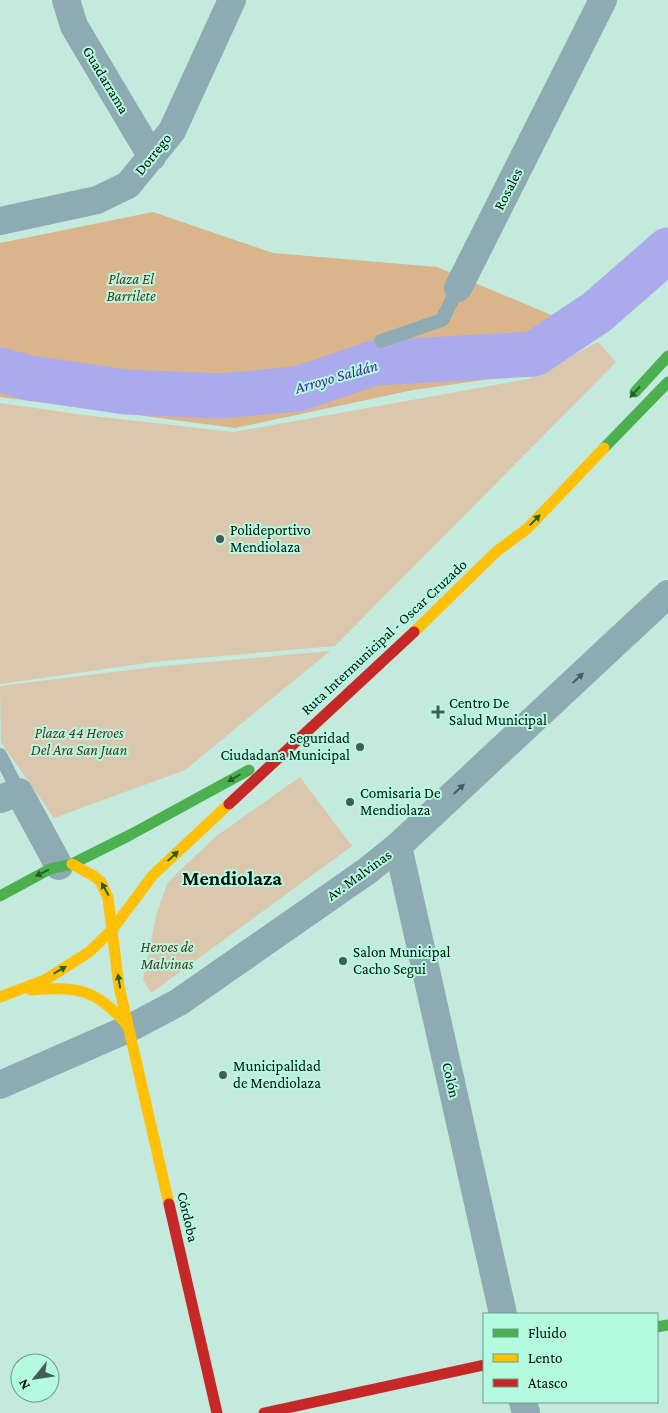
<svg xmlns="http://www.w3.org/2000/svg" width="668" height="1413" viewBox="0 0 668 1413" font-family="'Crimson Pro',serif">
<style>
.green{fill:#dac7ae}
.forest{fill:#dab48b}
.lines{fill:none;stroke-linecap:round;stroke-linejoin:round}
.river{stroke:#aaaaed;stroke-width:45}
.lane{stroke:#8eabb4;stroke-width:14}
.street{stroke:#8eabb4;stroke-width:28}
.fast{stroke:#4caf50;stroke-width:11}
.slow{stroke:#ffc107;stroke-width:11}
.jam{stroke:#c62828;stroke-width:11}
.oneway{fill:#26602d}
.oneway2{fill:#475e5f}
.poi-dot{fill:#445c54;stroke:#b3fae0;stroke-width:2}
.labels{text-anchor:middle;stroke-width:4;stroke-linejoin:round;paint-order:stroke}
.street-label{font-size:15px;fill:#00100a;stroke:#b3fae0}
.park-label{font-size:15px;font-style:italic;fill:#5b3219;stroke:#b3fae0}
.poi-label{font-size:15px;fill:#00100a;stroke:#b3fae0;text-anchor:start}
.water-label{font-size:16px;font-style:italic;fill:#472297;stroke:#b3fae0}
.district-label{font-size:20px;font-weight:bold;fill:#00100a;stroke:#b3fae0}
</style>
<rect width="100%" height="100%" fill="#c3eadc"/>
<path class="green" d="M598,342L616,362L335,646L153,662L0,684V403L84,415L234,432L528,379Z
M330,651L185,770L54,818L1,742L0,686L154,667Z
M300,777L352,846L151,993L143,980L157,912L168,882L215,837Z"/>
<path class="forest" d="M153,212L273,253L437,267L599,335L525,374L413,390L235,428L0,397V243Z"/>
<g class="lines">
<path class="river" d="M0,370L30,378L126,392L219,396L298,389L374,363L534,354L597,312L668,250"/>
<path class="lane" d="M381,341L442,320L458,288
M0,755L19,792"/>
<path class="street" d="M66,0L74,26L152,157
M0,221L97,200L128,185L172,131L232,0
M458,288L603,0
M0,799L19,792L59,866
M398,846L503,1314
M0,1085L130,1028L179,1002L367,871L398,846L668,594
M523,1402L526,1413"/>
<path class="fast" d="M635,392L668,356
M604,448L668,382
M0,896L50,869L72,864L130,835L249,770
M657,1327L668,1325"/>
<path class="slow" d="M414,632L497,551L528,528L604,448
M72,864L94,876L101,882L108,898L119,986L169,1204
M31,990C78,986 97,989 128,1026
M0,997L45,980L89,952L111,931L153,875L229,804"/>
<path class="jam" d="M229,804L414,632
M169,1204L217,1413
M264,1413L484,1365"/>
</g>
<defs><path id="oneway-solid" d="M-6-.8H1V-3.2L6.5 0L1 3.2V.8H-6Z" transform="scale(1.25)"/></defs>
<g class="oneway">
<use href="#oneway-solid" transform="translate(635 392) rotate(133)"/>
<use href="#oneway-solid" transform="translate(535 520) rotate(-46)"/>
<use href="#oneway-solid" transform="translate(234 778) rotate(150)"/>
<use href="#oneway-solid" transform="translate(173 856) rotate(-43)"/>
<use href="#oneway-solid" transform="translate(42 873) rotate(154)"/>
<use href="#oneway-solid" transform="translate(105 889) rotate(-119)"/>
<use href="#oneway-solid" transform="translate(60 970) rotate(-30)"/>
<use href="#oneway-solid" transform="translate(119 981) rotate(-99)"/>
</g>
<g class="oneway2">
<use href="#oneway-solid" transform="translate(578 678) rotate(-43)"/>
<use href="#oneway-solid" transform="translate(459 789) rotate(-43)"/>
</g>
<g class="poi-dot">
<circle cx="220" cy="539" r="5"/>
<path d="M435.5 704.5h5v5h5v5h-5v5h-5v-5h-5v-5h5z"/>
<circle cx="360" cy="747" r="5"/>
<circle cx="350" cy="802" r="5"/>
<circle cx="343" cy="961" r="5"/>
<circle cx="223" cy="1075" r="5"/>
</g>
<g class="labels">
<g class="street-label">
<text transform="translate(106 80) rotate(59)" y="5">Guadarrama</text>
<text transform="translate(153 154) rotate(-51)" y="5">Dorrego</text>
<text transform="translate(508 189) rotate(-63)" y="5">Rosales</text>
<text transform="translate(384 637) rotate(-43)" y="5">Ruta Intermunicipal - Oscar Cruzado</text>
<text transform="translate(359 875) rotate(-36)" y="5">Av. Malvinas</text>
<text transform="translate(451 1080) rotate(77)" y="5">Colón</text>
<text transform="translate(188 1217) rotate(77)" y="5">Córdoba</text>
</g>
<g class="park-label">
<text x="131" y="284">Plaza El<tspan x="131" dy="17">Barrilete</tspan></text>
<text x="79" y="738">Plaza 44 Heroes<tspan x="79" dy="17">Del Ara San Juan</tspan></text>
<text x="167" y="952">Heroes de<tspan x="167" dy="17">Malvinas</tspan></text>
</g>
<g class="poi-label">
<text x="230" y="535">Polideportivo<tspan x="230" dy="17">Mendiolaza</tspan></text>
<text x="449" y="708">Centro De<tspan x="449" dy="17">Salud Municipal</tspan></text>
<text x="350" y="743" text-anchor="end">Seguridad<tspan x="350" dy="17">Ciudadana Municipal</tspan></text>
<text x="360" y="798">Comisaria De<tspan x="360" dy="17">Mendiolaza</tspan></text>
<text x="353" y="957">Salon Municipal<tspan x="353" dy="17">Cacho Segui</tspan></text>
<text x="233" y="1071">Municipalidad<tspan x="233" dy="17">de Mendiolaza</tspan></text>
</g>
<g class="water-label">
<text transform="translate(336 376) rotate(-16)" y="6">Arroyo Saldán</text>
</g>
<g class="district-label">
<text x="232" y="885">Mendiolaza</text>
</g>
</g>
<rect x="483" y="1313" width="175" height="90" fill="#b3fae0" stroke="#6b9c8a"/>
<rect x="493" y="1329" width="25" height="8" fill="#4caf50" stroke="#6b9c8a"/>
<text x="528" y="1338" font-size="15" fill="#00100a">Fluido</text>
<rect x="493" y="1354" width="25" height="8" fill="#ffc107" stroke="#6b9c8a"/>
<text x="528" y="1363" font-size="15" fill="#00100a">Lento</text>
<rect x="493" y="1379" width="25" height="8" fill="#c62828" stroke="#6b9c8a"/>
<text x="528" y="1388" font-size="15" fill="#00100a">Atasco</text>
<g transform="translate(35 1378) rotate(240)"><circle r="24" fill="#b3fae0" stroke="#6b9c8a"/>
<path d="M0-4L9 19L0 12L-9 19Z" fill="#445c54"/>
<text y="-8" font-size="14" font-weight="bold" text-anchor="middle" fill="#00100a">N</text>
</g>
</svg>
